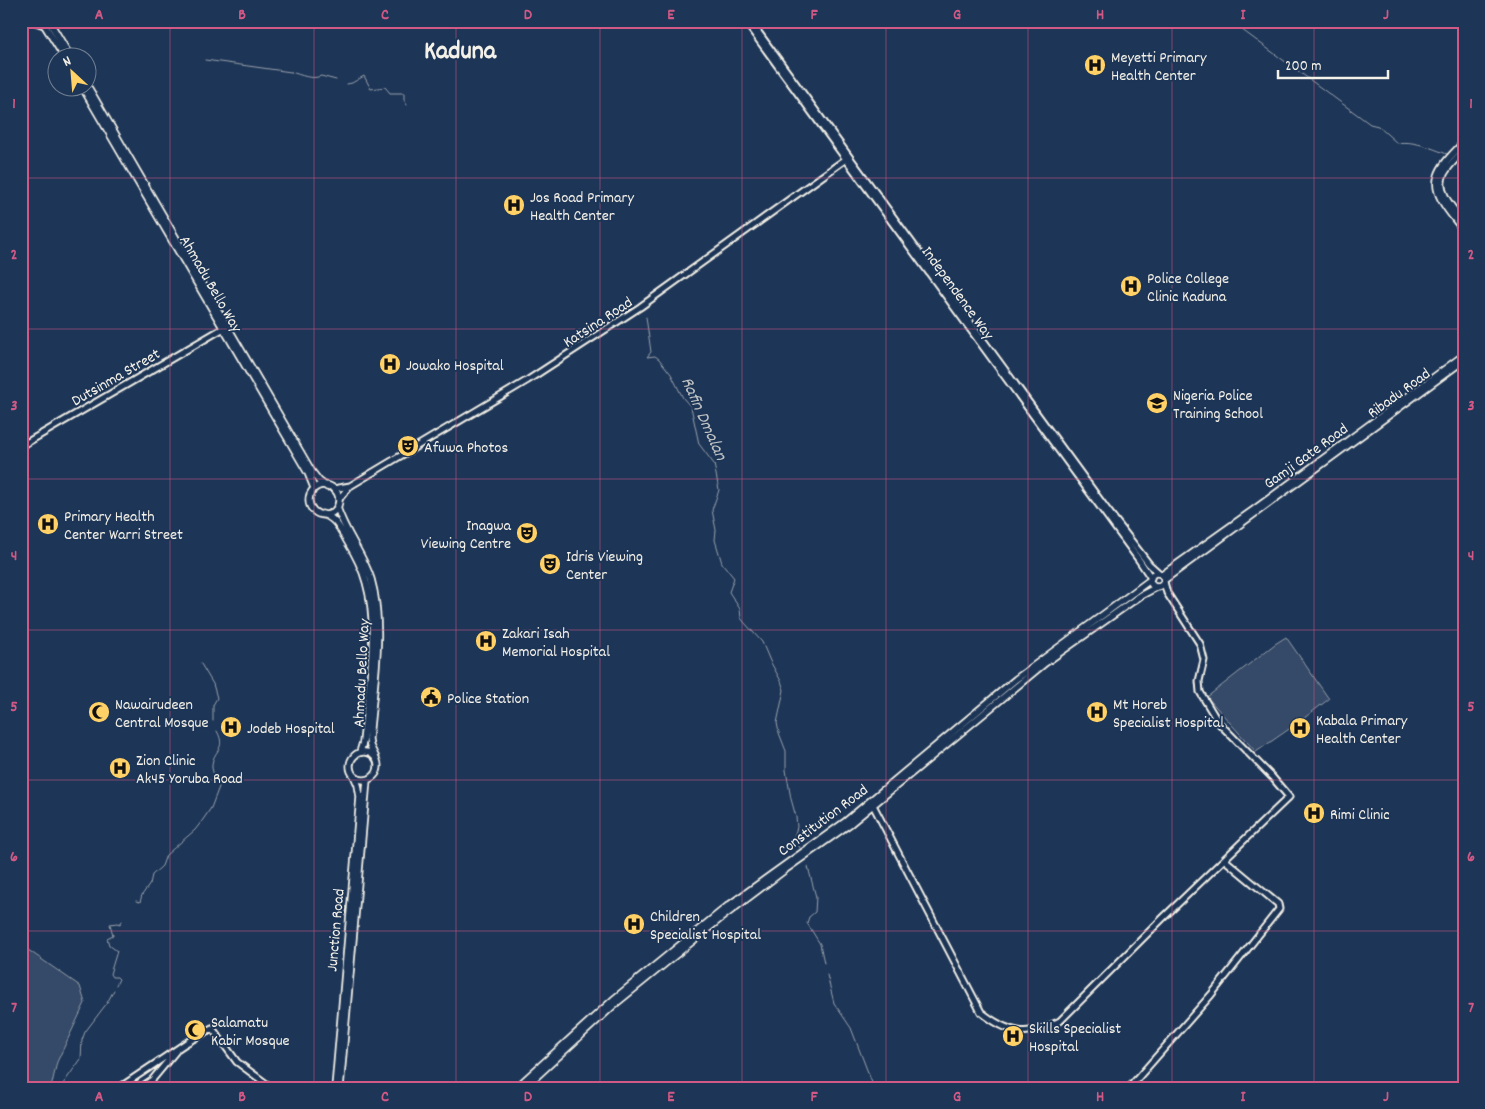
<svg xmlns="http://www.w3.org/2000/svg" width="1485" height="1109" viewBox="0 0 1485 1109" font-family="Dekko,sans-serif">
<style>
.green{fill:#354a67;stroke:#949ea8}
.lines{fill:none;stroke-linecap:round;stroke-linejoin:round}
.stream{stroke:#9aa2ab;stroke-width:1}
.secondary-casing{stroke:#f4f1e8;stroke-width:9}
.primary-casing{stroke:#f4f1e8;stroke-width:9}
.secondary{stroke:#1d3557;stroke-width:5}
.primary{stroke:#1d3557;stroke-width:5.5}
.grid{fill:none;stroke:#d15985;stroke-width:1;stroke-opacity:0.55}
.labels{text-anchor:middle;stroke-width:4;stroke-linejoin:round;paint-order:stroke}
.poi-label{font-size:16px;fill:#f4f1e8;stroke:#1d3557;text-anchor:start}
.street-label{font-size:16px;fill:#f4f1e8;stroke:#1d3557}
.water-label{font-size:18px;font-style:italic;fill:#c0c3c4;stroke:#1d3557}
.town-label{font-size:26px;font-weight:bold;fill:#f4f1e8;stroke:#1d3557}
.neatline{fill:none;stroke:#d15985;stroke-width:2}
.grid-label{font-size:16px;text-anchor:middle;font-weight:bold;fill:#d15985}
</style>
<rect width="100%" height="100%" fill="#1d3557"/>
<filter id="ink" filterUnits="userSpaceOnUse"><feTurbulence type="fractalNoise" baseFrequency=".02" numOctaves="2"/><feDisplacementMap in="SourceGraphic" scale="10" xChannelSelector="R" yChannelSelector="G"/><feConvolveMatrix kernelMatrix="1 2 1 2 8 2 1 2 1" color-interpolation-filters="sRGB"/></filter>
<g filter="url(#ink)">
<path class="green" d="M1286,637L1329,699L1295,725L1256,752L1207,697L1275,644Z
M21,945L80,986L85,1003L57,1062L51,1088H21Z"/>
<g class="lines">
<path class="stream" d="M1230,21L1370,124L1378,126L1397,143C1413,140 1431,148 1447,154
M205,60L291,72C301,75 312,80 321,76L336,80
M347,84L352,83L364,76L371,89L385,87L390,93H404V100L407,105
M646,317L651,352L647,357L655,356L659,359L671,374L683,398L691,407L699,444L714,464L719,490L712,510L716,530L715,540L722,563L734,578L729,592L740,609L741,618L744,622L762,642L770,661L781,681L784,690L777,723L779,733L786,751V770L791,799L796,817L797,827L794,837L800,848
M201,664L213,684L217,698L213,705V721
M808,867L816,897L815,912L809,917L807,923L820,944L824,963
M136,901L140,902L142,895L150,884L152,875L162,866L166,855L195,830L202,821L211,808L219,787C217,781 213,774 212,768C211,750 228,751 217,731
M827,975L834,1003L851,1028L874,1088
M116,985L119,979L117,977H112L110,974L117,951L109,945L107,938L113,935L110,924L117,923L120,924L122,921
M60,1088L81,1059L82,1040L85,1032L107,1003L114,990"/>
<g class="secondary-casing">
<path id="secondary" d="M745,21L1139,560L1151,578
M750,21L1105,507L1149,564L1159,573
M21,446L222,329
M333,489L350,486L528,380L640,307L846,159
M339,499L348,488
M873,805L981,1012C1009,1034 1028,1038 1060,1021L1163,918L1289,797L1272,777L1218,722L1200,692L1199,681L1204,660L1200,644L1167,593L1164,582
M119,1088L186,1043L212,1028L237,1062L272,1088
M140,1088L152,1080L176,1051
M1129,1088L1211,995L1279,909L1278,904L1225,860"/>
</g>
<g class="primary-casing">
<path id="primary" d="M33,21L44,25
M42,21L65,58
M49,21L71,58
M88,87L312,472L319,481L327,487
M83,88L308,473L314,488L311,494
M1464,142C1455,152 1442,163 1438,176C1431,195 1454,217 1464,231
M1464,150C1457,158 1448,166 1444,174C1435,191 1455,211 1464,223
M309 500a15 15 0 1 1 30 0a15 15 0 1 1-30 0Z
M337,507C345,533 363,554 371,579C385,628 373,688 369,739L370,746L376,758
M322,514C336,518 340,529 347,541C355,554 362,567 366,582C380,630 368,692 363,742L360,752
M1150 580a7 7 0 1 1 14 0a7 7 0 1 1-14 0Z
M1162,575L1255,509L1464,355
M1164,580L1464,360
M350 766a14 14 0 1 1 28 0a14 14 0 1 1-28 0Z
M335,1088L360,797L358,785L354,776
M340,1088L367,780
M516,1088L613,1000L728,906L845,822L1016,679L1150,580
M524,1088L615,1004L721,918L786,869L851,823L1045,663L1140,596L1157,587"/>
</g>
<use href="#secondary" class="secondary"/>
<use href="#primary" class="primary"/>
</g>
</g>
<path class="grid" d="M170,21V1088M314,21V1088M456,21V1088M600,21V1088M742,21V1088M886,21V1088M1028,21V1088M1172,21V1088M1314,21V1088M21,178H1464M21,329H1464M21,479H1464M21,630H1464M21,780H1464M21,931H1464"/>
<defs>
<g id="hospital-disc" transform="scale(1.125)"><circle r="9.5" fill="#ffd166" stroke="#1d3557"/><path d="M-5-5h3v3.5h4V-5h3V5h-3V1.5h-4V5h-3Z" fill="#111"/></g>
<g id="university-disc" transform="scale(1.125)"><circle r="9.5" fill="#ffd166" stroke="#1d3557"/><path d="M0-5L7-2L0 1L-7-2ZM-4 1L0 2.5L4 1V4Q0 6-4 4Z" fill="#111"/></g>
<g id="theatre-disc" transform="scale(1.125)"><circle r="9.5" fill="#ffd166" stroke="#1d3557"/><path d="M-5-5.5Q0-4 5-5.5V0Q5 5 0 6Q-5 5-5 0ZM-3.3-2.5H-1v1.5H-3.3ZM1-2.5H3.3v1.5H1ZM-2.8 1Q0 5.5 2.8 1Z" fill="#111"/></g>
<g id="civic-disc" transform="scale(1.125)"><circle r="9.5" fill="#ffd166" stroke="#1d3557"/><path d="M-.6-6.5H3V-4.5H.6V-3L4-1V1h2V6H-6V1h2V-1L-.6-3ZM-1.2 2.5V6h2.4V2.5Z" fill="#111"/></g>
<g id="mosque-disc" transform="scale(1.125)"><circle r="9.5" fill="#ffd166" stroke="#1d3557"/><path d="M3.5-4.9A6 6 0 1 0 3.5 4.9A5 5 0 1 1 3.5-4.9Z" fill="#111"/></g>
</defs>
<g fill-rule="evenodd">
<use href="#hospital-disc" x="1095" y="65"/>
<use href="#hospital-disc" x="514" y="205"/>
<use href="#hospital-disc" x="1131" y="286"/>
<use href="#hospital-disc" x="390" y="364"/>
<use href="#university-disc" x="1157" y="403"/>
<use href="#theatre-disc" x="408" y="446"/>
<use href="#hospital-disc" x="48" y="524"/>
<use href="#theatre-disc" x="527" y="533"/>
<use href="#theatre-disc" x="550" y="564"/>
<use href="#hospital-disc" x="486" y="641"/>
<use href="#civic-disc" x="431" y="697"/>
<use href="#mosque-disc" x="99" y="712"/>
<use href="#hospital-disc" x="1097" y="712"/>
<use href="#hospital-disc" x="231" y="727"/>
<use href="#hospital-disc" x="1300" y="728"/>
<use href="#hospital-disc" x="120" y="768"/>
<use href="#hospital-disc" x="1314" y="813"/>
<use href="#hospital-disc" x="634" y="924"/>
<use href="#mosque-disc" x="195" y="1030"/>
<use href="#hospital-disc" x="1013" y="1036"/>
</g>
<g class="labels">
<g class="poi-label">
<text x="1111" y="62">Meyetti Primary<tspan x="1111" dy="18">Health Center</tspan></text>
<text x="530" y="202">Jos Road Primary<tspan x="530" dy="18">Health Center</tspan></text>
<text x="1147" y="283">Police College<tspan x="1147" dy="18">Clinic Kaduna</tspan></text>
<text x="406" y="370">Jowako Hospital</text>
<text x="1173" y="400">Nigeria Police<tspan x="1173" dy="18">Training School</tspan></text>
<text x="424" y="452">Afuwa Photos</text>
<text x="64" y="521">Primary Health<tspan x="64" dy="18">Center Warri Street</tspan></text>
<text x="511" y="530" text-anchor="end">Inagwa<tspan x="511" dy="18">Viewing Centre</tspan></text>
<text x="566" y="561">Idris Viewing<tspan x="566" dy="18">Center</tspan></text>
<text x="502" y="638">Zakari Isah<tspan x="502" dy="18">Memorial Hospital</tspan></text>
<text x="447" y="703">Police Station</text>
<text x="115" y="709">Nawairudeen<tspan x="115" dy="18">Central Mosque</tspan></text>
<text x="1113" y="709">Mt Horeb<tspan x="1113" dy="18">Specialist Hospital</tspan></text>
<text x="1316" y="725">Kabala Primary<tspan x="1316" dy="18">Health Center</tspan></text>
<text x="247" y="733">Jodeb Hospital</text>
<text x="136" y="765">Zion Clinic<tspan x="136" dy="18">Ak45 Yoruba Road</tspan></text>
<text x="1330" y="819">Rimi Clinic</text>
<text x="650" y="921">Children<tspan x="650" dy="18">Specialist Hospital</tspan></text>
<text x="211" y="1027">Salamatu<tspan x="211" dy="18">Kabir Mosque</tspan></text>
<text x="1029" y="1033">Skills Specialist<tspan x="1029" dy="18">Hospital</tspan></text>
</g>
<g class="street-label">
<text transform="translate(212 283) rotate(60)" y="6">Ahmadu Bello Way</text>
<text transform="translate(959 292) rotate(54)" y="6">Independence Way</text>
<text transform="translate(597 321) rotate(-33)" y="6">Katsina Road</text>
<text transform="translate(115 376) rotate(-30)" y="6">Dutsinma Street</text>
<text transform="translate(1398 392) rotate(-36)" y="6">Ribadu Road</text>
<text transform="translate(1305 455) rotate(-36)" y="6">Gamji Gate Road</text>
<text transform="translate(360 673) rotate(-87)" y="6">Ahmadu Bello Way</text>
<text transform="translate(822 819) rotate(-37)" y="6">Constitution Road</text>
<text transform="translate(334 930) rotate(-85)" y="6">Junction Road</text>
</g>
<g class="water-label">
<text transform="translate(705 418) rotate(66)" y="6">Rafin Dmalan</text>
</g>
<g class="town-label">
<text x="460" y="58">Kaduna</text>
</g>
</g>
<rect width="1485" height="1109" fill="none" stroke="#1d3557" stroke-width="55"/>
<g transform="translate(72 72) rotate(334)"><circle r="24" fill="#1d3557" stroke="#738091"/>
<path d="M0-4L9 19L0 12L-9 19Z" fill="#ffd166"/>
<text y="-8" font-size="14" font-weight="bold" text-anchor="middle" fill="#f4f1e8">N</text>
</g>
<path d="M1278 70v8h110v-8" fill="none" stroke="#f4f1e8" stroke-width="2.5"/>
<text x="1285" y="70" font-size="15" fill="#f4f1e8" stroke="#1d3557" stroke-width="4" paint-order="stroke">200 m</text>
<rect x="28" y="28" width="1430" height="1054" class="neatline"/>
<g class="grid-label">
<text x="99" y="19">A</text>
<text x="242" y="19">B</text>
<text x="385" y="19">C</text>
<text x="528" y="19">D</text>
<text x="671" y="19">E</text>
<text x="814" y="19">F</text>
<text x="957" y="19">G</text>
<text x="1100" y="19">H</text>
<text x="1243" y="19">I</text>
<text x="1386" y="19">J</text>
<text x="14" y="108">1</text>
<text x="1471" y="108">1</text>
<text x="14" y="259">2</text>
<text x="1471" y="259">2</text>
<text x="14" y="410">3</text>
<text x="1471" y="410">3</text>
<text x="14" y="560">4</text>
<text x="1471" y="560">4</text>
<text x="14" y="711">5</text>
<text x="1471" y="711">5</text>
<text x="14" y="861">6</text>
<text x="1471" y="861">6</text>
<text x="14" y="1012">7</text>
<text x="1471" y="1012">7</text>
<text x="99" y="1101">A</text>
<text x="242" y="1101">B</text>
<text x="385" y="1101">C</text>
<text x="528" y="1101">D</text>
<text x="671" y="1101">E</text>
<text x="814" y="1101">F</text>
<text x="957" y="1101">G</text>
<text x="1100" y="1101">H</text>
<text x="1243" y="1101">I</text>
<text x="1386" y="1101">J</text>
</g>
</svg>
